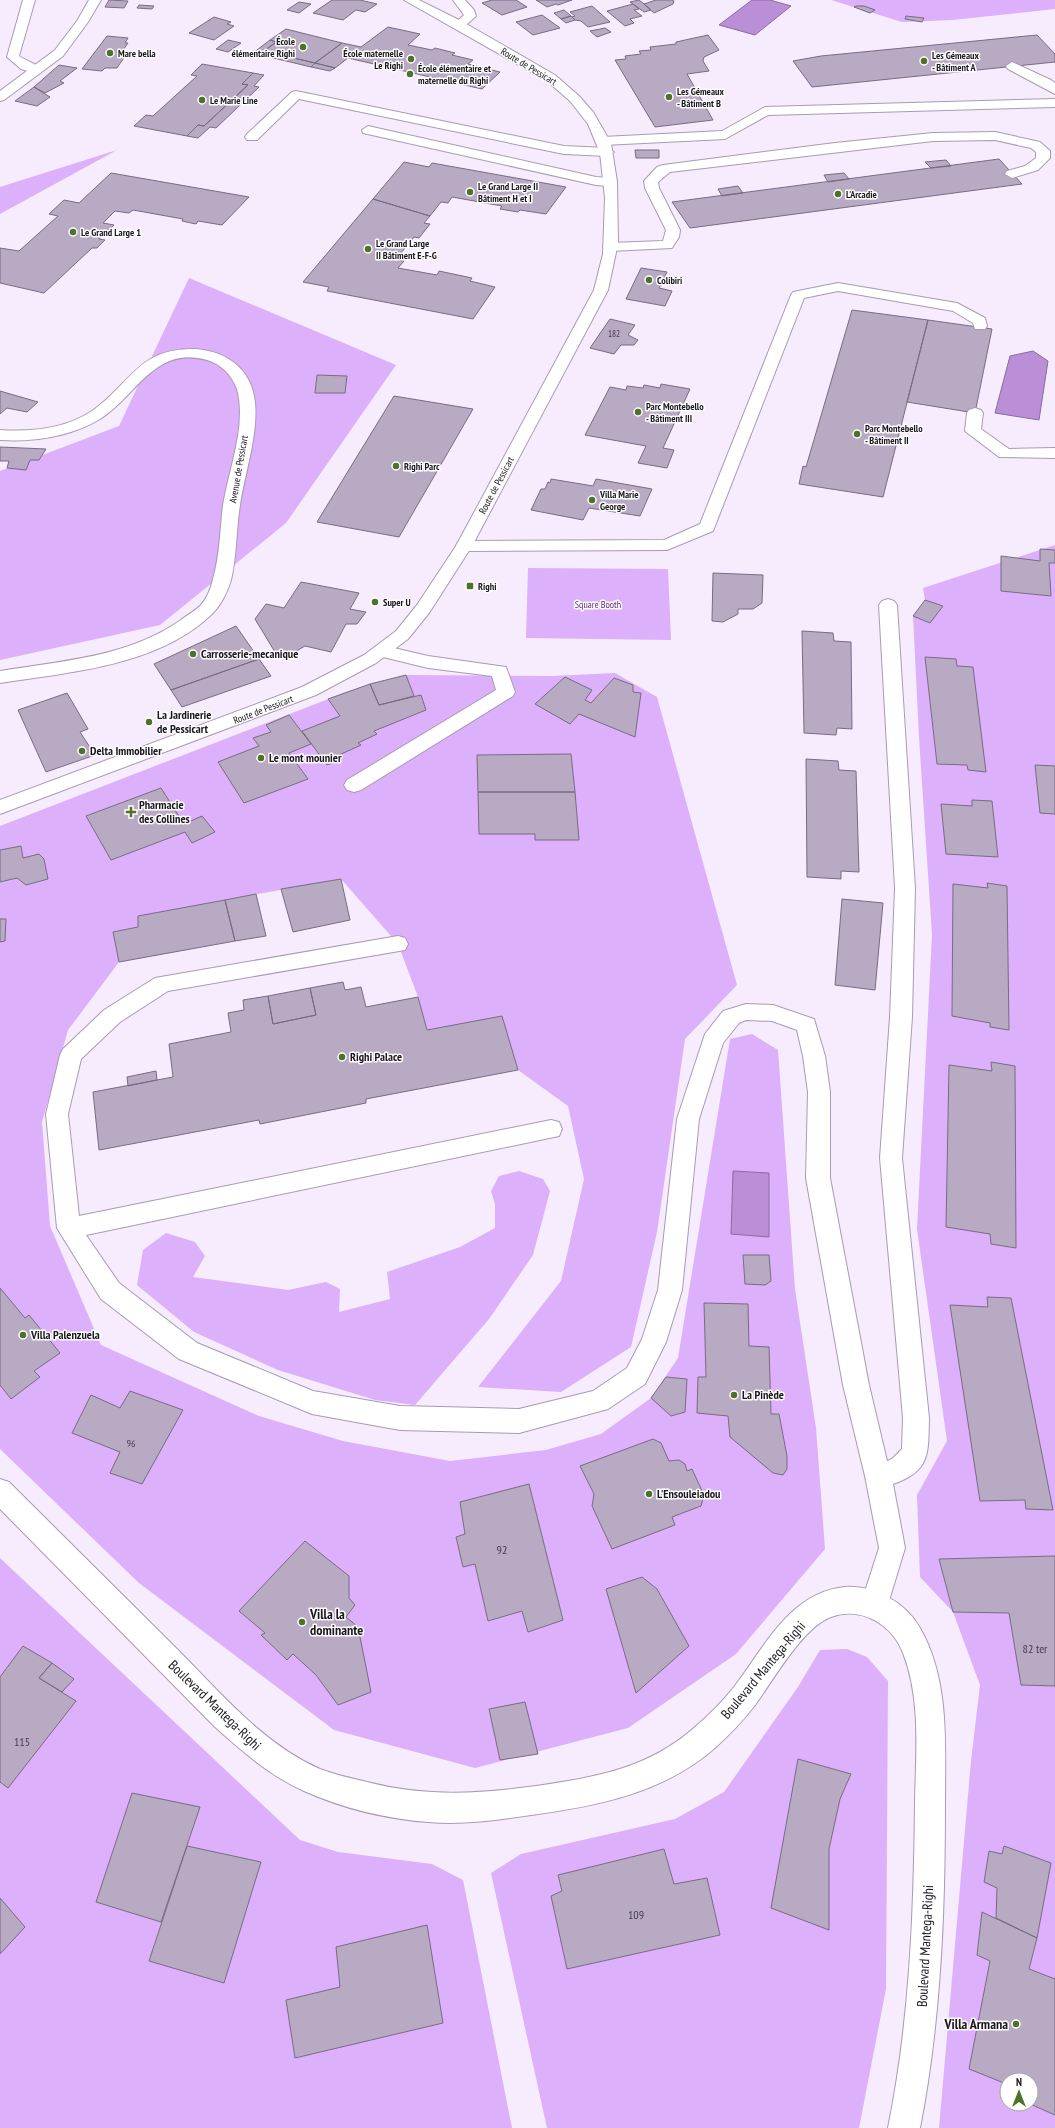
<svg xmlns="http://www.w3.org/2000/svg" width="1055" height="2128" viewBox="0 0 1055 2128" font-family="'PT Sans Narrow',sans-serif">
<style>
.green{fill:#dcb0fb;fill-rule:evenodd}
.water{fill:#ba8fd8;stroke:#8a6ba0}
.building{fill:#b9aac4;stroke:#796b83}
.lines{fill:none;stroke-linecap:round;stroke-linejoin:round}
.lane-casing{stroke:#a99ab4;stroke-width:2}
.street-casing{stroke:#a99ab4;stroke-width:2}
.secondary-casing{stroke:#a99ab4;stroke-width:2}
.lane{fill:#fff;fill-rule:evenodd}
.street{fill:#fff;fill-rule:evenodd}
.secondary{fill:#fff;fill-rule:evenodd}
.poi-dot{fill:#4f7129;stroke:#fff;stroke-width:1.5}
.labels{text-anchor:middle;stroke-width:3;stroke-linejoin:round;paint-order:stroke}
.far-number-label{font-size:9px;fill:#423b48}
.far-poi-label{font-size:10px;font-weight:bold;fill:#1b161f;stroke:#fff;text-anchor:start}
.far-street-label{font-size:10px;fill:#1b161f;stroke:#fff}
.far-park-label{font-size:10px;fill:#60297f;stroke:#fff}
.number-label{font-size:10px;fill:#423b48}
.poi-label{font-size:12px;font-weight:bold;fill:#1b161f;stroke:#fff;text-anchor:start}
.near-number-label{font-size:12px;fill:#423b48}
.near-poi-label{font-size:14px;font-weight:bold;fill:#1b161f;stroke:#fff;text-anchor:start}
.near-street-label{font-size:14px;fill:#1b161f;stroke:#fff}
</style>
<rect width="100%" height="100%" fill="#f6ecfd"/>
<path class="green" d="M831,0H1055V9L953,20L902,22Z
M117,150L0,214V187Z
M189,278L396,365L286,523L160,625L0,660V471L119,426Z
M1055,545V2128H939L971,1761L980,1685L953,1612L920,1577L917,1495L947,1441L917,1229L932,935L919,737L913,616L925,600L923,588ZM1007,2080H1031V2104H1007Z
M528,568L668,569L671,640L526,638Z
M615,673L657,697L737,985L685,1039L657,1232L631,1347L561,1392L478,1387L561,1281L584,1179L568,1106L518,1070L427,1030L418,997L398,944L341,879L138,916V927L114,932L119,962L68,1030L42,1122L50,1226L101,1345L259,1416L343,1441L450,1461L546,1450L601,1434L651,1398L678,1358L730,1039L752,1034L778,1050L795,1289L816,1428L825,1549L736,1654L628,1728L475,1768L334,1730L139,1583L0,1449V826L349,691L406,675L553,676Z
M519,1171L543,1179L550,1191L533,1255L489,1319L415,1405L375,1400L278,1370L194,1332L137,1285L143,1250L166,1233L195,1242L205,1256L193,1277L288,1290L326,1282L340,1289L339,1312L390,1299L387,1272L460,1247L495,1228V1204L491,1191L499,1176Z
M0,1558L300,1840L338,1852L432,1864L463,1880L512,2128H0Z
M847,1649L867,1657L888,1681L886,1989L859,2128H547L491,1873L521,1854L675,1819L724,1792L798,1687L820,1650Z"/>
<path class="water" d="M752,0H770L791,6L755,35L719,25Z
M1033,351L1048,361L1039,420L995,413L1010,356Z
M733,1171L769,1173V1237L731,1234Z"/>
<path class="building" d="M109,0L128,1L124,8L105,7Z
M332,0H360L377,4L365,12L356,10L343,20L313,13Z
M492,0H516L527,7L502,15L482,3Z
M536,0H572L558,5L556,4L547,7Z
M639,0L644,4L651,10L644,12L630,2Z
M656,0H672L674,1L673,4L654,13L644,4Z
M299,2L311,4L299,13L287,10Z
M633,4L639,9L634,10L642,16L630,19L634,23L625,26L607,11Z
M139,5L154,6L152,9L137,8Z
M592,6L610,22L588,27L581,21L575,20L572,17L575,16L570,12Z
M856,6H864L875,10L870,13L854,7Z
M564,10L571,16L561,19L554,13Z
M542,15L560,28L533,35L516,22Z
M571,16L575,20L566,23L561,19Z
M906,16L924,18L922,22L905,19Z
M214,17L231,22L227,24L234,26L214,40L189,33Z
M388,27L420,34L408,45L432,50L435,48L455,53L452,55L473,60L468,64L500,72L482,89L348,58L335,68L315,63L342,43L361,47Z
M605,28L611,32L597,37L590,31Z
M286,29L342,43L315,63L264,51L276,42L270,40Z
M708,35L719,50L704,57L703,61L709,71L687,74L713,120L655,127L615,60L626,59L625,56L641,54L639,51L651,50L650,47L676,44V42Z
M1037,35L1055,54V62L812,87L793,61L821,56Z
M107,36L128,38L125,43H128L121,53H127L117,68H105L102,71L82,69Z
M228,40L241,43L228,52L216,49Z
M270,40L276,42L264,51L315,63L311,67L253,53Z
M315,63L335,68L330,71L311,67Z
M202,64L253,73L242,84L248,85L204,126L198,125L187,136L134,126L146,115L153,116L197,76L191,75Z
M59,65L77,68L60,81L64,83L45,93L34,87Z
M253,73L264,75L254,86L259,87L216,128L210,127L198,138L187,136L198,125L204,126L248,85L242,84Z
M34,87L50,97L37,106L15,101Z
M635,150H659V158H636Z
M999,159L1022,184L690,228L672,202Z
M946,160L951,166L931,168L925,162Z
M404,162L429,167L432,163L566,187L546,214L520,210L518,212L500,209L502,206L452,197L448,203L441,202L430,216L373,199Z
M111,173L249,197L222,225L198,221L196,224L182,221L183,219L133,210L129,213L115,211L103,223L114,225L99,239L105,240L97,248H92L44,293L0,283V248L19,251L58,216L49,214L64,200L79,203Z
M844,173L849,179L828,182L824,175Z
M738,186L743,193L722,196L718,189Z
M373,199L430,216L424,223L430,224L419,238L414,237L396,259L404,261L398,268L437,275L439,271L472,278L470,281L495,287L473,319L327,291L329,287L303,282Z
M641,268L667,272L659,288L672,291L665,306L626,299Z
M852,310L928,320L883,497L799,484L803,466L806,467Z
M610,319L635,325L628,335L638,340L634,345H621L614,354L590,348Z
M928,320L992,329L975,413L907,402Z
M317,375L347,376L345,393H315Z
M661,384L690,389L663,448L674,450L667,468L638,463L646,446L585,435L610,387L626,390L627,386L643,388L644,385L660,388Z
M0,391L38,402L27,412L7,408L0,414Z
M394,396L473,409L399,537L317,522Z
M0,447L46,449L39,460H30L26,470L7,468L9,461H0Z
M551,479L593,486L596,479L652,489L640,516L589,508L583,520L531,510L541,489H545L548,482L550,483Z
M1040,549L1055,550V563H1049L1051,596L1001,591V556L1040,561Z
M713,573L763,575L762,603L753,609H738V614L723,622L712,621Z
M301,582L359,593L350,609L366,612L357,624H346L331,652L305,646L286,657H278L255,619L266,604L284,608Z
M925,600L943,606L930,623L913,616Z
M236,626L259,659L171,690L154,664Z
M802,631L833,633L834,641L851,642L852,729L837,728L836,735L804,733Z
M925,657L956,659L957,666L973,667L986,772L968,770L967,765L937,764Z
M259,659L271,676L182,707L171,690Z
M406,675L414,696L379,705L370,684Z
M565,677L592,690L585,700L591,703L614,678L633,685V692L641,693L635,737L579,714L570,724L535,704Z
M370,684L379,705L421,695L426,710L374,731L377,734L358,743L361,745L339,755L342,759L327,765L302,731L340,716L328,699Z
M67,693L88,729L80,732L95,755L46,772L18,710Z
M289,715L311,744L289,753L308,779L244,803L218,762L259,746L253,738L271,732L266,725Z
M571,754L575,792H478L477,755Z
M806,759L838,761L839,770L856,771L859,872L841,871V879L807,877Z
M1035,765L1055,766V814L1040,813Z
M161,788L184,824L202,816L215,832L192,843L185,832L111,860L86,816Z
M478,792H575L579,840H535V834H479Z
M972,800L992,801L998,857L946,854L941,804L972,806Z
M21,846L23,858L39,854L44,859L48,879L26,885L17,878L0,882V850Z
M341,879L350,920L293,932L281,889Z
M987,883L1007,886L1009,1030L990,1027V1023L952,1016L953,884L988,888Z
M256,894L266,936L235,941L225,900Z
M842,899L883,903L875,990L835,985Z
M225,900L235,941L119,962L113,932L138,927V916Z
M0,919H6L5,941L0,942Z
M343,982L345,990L361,987L366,1007L418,997L427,1030L502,1016L518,1070L366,1099V1103L260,1124L259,1120L99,1150L93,1092L173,1077L169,1044L231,1032L228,1013L244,1010L243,1000L268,996L273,1024L316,1015L310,988Z
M310,988L316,1015L273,1024L268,996Z
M991,1062L1015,1066L1016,1248L991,1244L990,1234L946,1227L949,1065L992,1071Z
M156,1071L157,1080L128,1086L127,1077Z
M743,1255H769L771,1281L765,1285L745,1284Z
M0,1288L25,1318L29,1315L60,1353L34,1371L40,1377L11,1399L0,1385Z
M987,1297L1011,1298L1053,1510L1026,1509L1025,1500L980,1501L950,1305L988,1307Z
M704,1303L748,1304L749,1346L769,1347L771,1414H779L787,1456V1469L783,1475L773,1473L730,1437L728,1416L697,1413L698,1377H706Z
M666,1377L687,1379L685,1412L671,1416L651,1398Z
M130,1391L183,1410L142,1484L110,1473L120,1452L72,1433L91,1395L120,1408Z
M653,1439L661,1443L669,1461L679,1460L685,1464L687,1471L692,1469L704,1495L701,1506L672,1517L675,1525L612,1549L592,1506L594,1494L580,1466Z
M529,1484L563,1620L528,1632L522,1611L488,1621L475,1564L463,1567L456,1537L465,1534L460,1502Z
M305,1541L349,1576V1598L355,1605L346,1617L358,1627L371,1692L338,1705L316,1675L293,1654L287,1660L261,1635L265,1633L239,1611Z
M1055,1556V1686L1021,1685L1009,1613L953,1612L939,1559Z
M642,1577L657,1589L689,1646L636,1693L606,1589Z
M23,1646L52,1663L39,1678L76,1701L8,1788L0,1782V1677Z
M52,1663L74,1679L62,1692L39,1678Z
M525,1702L538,1754L500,1760L489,1709Z
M798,1759L851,1774L840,1799L829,1849V1930L771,1908Z
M132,1793L200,1807L161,1922L96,1902Z
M187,1846L261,1862L224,1983L149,1961Z
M1004,1846L1051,1863L1037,1938L996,1918L997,1888L984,1882L989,1851L1002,1854Z
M664,1849L674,1884L707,1878L720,1935L567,1969L551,1896L562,1891L558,1875Z
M0,1898L25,1927L0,1954Z
M982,1912L1037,1938L1029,1969L1055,1979V2115L1030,2104L1031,2080H1007V2094L1001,2092L1004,2083L969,2069L990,1961L977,1955Z
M427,1925L443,2023L295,2058L286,2000L340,1987L336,1947Z"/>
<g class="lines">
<g class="lane-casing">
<path id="lane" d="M23,0H35L19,56C26,61 39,65 43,70L37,74L21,69L7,57Z
M1012,62L1051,80L1055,83V94L1008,69L1006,66Z
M296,91L564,146L607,148L614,152L607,156L564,154L299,99L257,140H247L245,137L247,134L292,92Z
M1055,99V107L768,115L725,139L603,145L596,141L603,137L722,131L765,107Z
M368,126L596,177L610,178L617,182L610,186L596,185L363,133L362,130Z
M995,132L1040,142L1050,151V158L1038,170L1012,178L1005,174L1007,171L1025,166L1036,158V152L1031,148L995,140L933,141L670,172L658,182L659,188L680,230L679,237L672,248L610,251L605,250L603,247L605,244L610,243L663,241L666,230L645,188L644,181L657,167L663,165L835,143L933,133Z
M838,283L957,303L985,318L987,326L985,329H975L973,323L953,311L838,291L804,298L713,531L667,550L464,551L458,550L456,546L458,542L464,541L664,540L700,524L791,295L793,292Z
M975,408L981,410L983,413L981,429L1009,449L1055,448V458L999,457L965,431L967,413L969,410Z
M888,599L894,601L897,605L915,888L912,1017L902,1158L929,1418C928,1453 931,1471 893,1484L905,1548L885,1614L875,1617L865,1614L861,1604L879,1548L865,1476L843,1385L806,1178L808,1092L803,1056L797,1030L772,1021L746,1020L739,1023L723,1043L699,1119L682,1290L666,1342L645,1384L608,1409L519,1433L400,1430L312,1414L179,1359L101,1299L57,1228L46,1114L60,1055L63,1049L104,1010L155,978L398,936L405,938L408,944L405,950L168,991L120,1022L81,1059L68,1114L79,1216L551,1120L559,1122L562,1129L559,1136L86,1235L119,1283L197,1343L313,1391L400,1406L519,1409L593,1391L627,1368L642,1339L658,1290L677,1119L705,1034L723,1011L746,1004L773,1005L814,1019L825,1056L830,1092V1178L869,1385L887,1461L892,1459L902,1449L903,1418L880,1158L890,1017L895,888L879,605L882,601Z"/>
</g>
<g class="street-casing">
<path id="street" d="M453,0H465L474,10L476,16L463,28L459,29L453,25L464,15Z
M381,645L428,656L506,667L515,692L513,696L361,790L354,792L347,790L344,785L347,780L496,690L492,676L428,668L375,655L372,651L375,647Z
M0,1479L9,1482C65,1538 121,1593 177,1649C220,1692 263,1744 320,1769C335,1775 351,1778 367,1782C426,1797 477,1794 536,1786C596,1777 647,1769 694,1728C709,1715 722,1702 734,1687C764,1648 790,1592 845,1587C875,1585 906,1603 920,1628C950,1680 945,1746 945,1804C945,1913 941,2021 920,2128H888C910,2020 914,1911 915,1800C916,1752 921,1699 903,1653C892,1624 861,1606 831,1617C801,1628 771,1685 752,1709C741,1723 729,1735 716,1747C664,1793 598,1806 531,1815C497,1820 463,1825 428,1822C387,1819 342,1808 304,1791C270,1776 242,1751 215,1727L0,1509Z"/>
</g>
<g class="secondary-casing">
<path id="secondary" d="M89,0H101L88,22L63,56L4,100L0,101V91L55,50L77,21Z
M404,0H419L463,22L555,75L579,96L593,112L611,143L617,182L618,243L608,290L472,546L429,613L408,639L376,663L316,695L0,814V800L302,687L364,655L396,631L417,605L456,546L594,290L603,254L605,198L600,153L588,124L570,101L547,81Z
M196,349C219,351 240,361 250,383C265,416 245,470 240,505C236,529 237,555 231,580C228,591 221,605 212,614C158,666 71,672 0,683V671C62,661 128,657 181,620C187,615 195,611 201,605C207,598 211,588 213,579C220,555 220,530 223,505C229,468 247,426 237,389C232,375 221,364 207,360C154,345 136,397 100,419C70,437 34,442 0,440V430C31,432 65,429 92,411C132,383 137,348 196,349Z"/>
</g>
<use href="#lane" class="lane"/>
<use href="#street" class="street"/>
<use href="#secondary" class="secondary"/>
</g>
<g class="poi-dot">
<circle cx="303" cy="47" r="4"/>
<circle cx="110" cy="53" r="4"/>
<circle cx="411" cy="59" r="4"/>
<circle cx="924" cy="61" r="4"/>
<circle cx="410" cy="74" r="4"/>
<circle cx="669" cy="97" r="4"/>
<circle cx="202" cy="100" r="4"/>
<circle cx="470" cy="192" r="4"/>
<circle cx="838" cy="194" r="4"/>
<circle cx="73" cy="232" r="4"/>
<circle cx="368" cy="249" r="4"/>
<circle cx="649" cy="280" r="4"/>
<circle cx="638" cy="412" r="4"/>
<circle cx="857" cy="434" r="4"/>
<circle cx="396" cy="466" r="4"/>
<circle cx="592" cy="500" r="4"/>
<rect x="466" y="582" width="8" height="8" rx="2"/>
<circle cx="375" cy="602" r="4"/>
<circle cx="193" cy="654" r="4"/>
<circle cx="149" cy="722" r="4"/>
<circle cx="82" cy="751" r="4"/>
<circle cx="261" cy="758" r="4"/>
<path d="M129 806h4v4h4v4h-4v4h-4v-4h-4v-4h4z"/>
<circle cx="342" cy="1057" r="4"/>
<circle cx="23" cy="1335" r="4"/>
<circle cx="734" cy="1395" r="4"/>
<circle cx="649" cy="1494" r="4"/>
<circle cx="302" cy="1622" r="4"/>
<circle cx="1016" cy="2024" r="4"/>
</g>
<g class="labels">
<g class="far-number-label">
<text x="614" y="337">182</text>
</g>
<g class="far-poi-label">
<text x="295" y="45" text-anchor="end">École<tspan x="295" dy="12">élémentaire Righi</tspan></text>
<text x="118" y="57">Mare bella</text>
<text x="403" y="57" text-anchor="end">École maternelle<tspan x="403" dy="12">Le Righi</tspan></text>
<text x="932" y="59">Les Gémeaux<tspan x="932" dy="12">- Bâtiment A</tspan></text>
<text x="418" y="72">École élémentaire et<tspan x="418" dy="12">maternelle du Righi</tspan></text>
<text x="677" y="95">Les Gémeaux<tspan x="677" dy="12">- Bâtiment B</tspan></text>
<text x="210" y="104">Le Marie Line</text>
<text x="478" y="190">Le Grand Large II<tspan x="478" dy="12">Bâtiment H et I</tspan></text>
<text x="846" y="198">L'Arcadie</text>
<text x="81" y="236">Le Grand Large 1</text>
<text x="376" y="247">Le Grand Large<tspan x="376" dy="12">II Bâtiment E-F-G</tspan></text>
<text x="657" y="284">Colibiri</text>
<text x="646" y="410">Parc Montebello<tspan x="646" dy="12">- Bâtiment III</tspan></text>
<text x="865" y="432">Parc Montebello<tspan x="865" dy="12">- Bâtiment II</tspan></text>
<text x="404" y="470">Righi Parc</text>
<text x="600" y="498">Villa Marie<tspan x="600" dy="12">George</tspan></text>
<text x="478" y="590">Righi</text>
<text x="383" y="606">Super U</text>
</g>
<g class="far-street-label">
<text transform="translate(529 66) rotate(31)" y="4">Route de Pessicart</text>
<text transform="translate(238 469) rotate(-80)" y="4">Avenue de Pessicart</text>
<text transform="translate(496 485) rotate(-62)" y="4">Route de Pessicart</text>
<text transform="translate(263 709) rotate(-21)" y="4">Route de Pessicart</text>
</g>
<g class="far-park-label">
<text x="598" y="608">Square Booth</text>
</g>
<g class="number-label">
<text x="131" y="1447">96</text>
</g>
<g class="poi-label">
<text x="201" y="658">Carrosserie-mecanique</text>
<text x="157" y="719">La Jardinerie<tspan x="157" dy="14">de Pessicart</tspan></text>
<text x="90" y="755">Delta Immobilier</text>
<text x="269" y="762">Le mont mounier</text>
<text x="139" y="809">Pharmacie<tspan x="139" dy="14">des Collines</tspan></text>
<text x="350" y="1061">Righi Palace</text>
<text x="31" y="1339">Villa Palenzuela</text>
<text x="742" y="1399">La Pinède</text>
<text x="657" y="1498">L'Ensouleiadou</text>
</g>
<g class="near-number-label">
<text x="502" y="1554">92</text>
<text x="1035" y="1653">82 ter</text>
<text x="22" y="1746">115</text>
<text x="636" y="1919">109</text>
</g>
<g class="near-poi-label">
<text x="310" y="1619">Villa la<tspan x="310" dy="16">dominante</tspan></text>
<text x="1008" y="2029" text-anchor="end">Villa Armana</text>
</g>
<g class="near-street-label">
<text transform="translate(763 1670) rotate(-50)" y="5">Boulevard Mantega-Righi</text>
<text transform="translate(215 1705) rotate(44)" y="5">Boulevard Mantega-Righi</text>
<text transform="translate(925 1946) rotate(-87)" y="5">Boulevard Mantega-Righi</text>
</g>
</g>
<g transform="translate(1019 2092)"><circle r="19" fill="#ffffff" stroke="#a4a2a5"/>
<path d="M0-3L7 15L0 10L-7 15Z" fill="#4f7129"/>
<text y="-6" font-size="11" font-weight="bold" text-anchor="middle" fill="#1b161f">N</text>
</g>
</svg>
